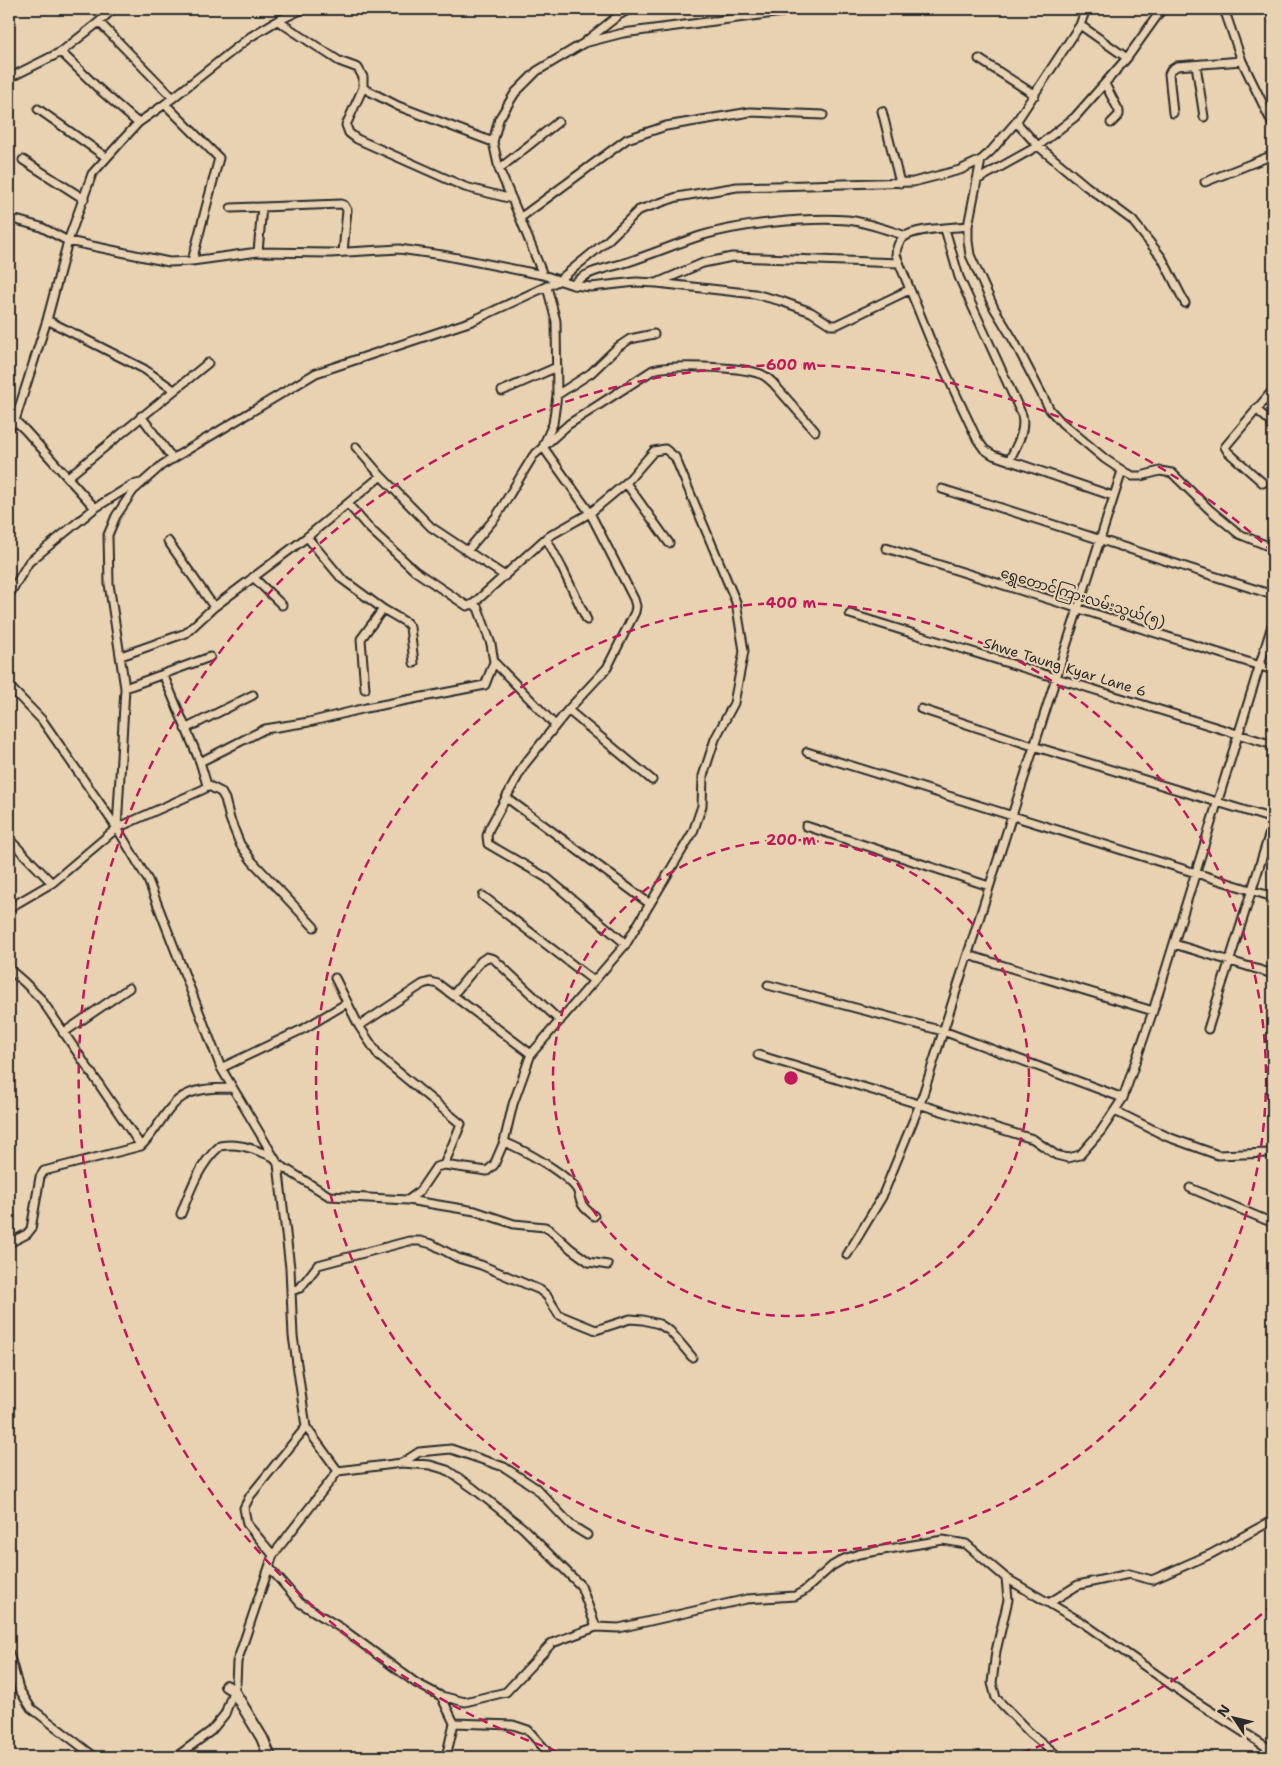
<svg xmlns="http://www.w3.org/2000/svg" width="1282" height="1766" viewBox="0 0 1282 1766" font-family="'Shantell Sans','Noto Sans Myanmar',sans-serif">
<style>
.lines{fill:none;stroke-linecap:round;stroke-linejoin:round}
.street-casing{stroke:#2b2b2b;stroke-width:11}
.secondary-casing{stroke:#2b2b2b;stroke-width:14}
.street{stroke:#e8d2b1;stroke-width:7}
.secondary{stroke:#e8d2b1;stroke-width:10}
.rail{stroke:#2b2b2b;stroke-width:2.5;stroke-dasharray:8 4;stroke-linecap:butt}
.ring{fill:none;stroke:#c2185b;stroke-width:2.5;stroke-dasharray:9 6}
.labels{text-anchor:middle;stroke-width:4.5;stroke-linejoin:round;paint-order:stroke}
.street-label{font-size:14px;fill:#2b2b2b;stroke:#e8d2b1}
.centre{fill:#c2185b;stroke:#e8d2b1;stroke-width:2.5}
.ring-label{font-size:15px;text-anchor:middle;font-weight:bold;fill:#c2185b;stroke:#e8d2b1;stroke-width:4.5;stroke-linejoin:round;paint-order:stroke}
</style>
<rect width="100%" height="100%" fill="#e8d2b1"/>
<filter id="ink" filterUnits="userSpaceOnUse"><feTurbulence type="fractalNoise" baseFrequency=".02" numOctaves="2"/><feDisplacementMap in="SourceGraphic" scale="10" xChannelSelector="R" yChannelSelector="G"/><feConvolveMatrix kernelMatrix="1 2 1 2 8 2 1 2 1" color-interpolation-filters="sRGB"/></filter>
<g filter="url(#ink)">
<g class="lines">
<g class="street-casing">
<path id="street" d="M1224,9L1242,61L1273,125
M278,21L339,61L358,68L363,77V88L346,125L349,133L357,139L465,187L512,199
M99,22L173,98
M1080,25L1127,58
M586,41L619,15L630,9
M61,52L99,89L138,123
M979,59L1035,95
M1196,65L1204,117
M9,78L61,52L99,22L113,9
M1105,84L1119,111V115L1111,123
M363,88L398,106L493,142
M165,104L219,158L192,261
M38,109L106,157
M882,111L900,183
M1173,113L1169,74L1171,70L1177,66L1242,61
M1016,122L1038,146L1086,186L1132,220L1162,258L1185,303
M23,160L84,199
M981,160L968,226V241L970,255L994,308L1014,341L1050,410L1062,423L1105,459L1126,473L1132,476H1141L1160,471L1172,473L1210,510L1239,534L1273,548
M499,169L558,122
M977,180L1038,146L1075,117L1127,58L1162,9
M1205,182L1273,155
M231,208L341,204L344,205L347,210L343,252
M9,218L41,227L68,241L169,262L192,261L258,252L330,253L399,249L442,255L543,275L573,285L591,287L636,282L657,283L755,294L781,301L811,312L831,325H836L909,290
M520,218L627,139L666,126L750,112L823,115
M968,226C952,228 916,228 904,237C898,242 896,248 896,255L930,339L977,439L984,449L993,455L1113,496
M945,229L959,277L1022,415C1026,432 1016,446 1009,461
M258,252L262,207
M543,275L520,218L499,169L493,142L499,119L515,93L537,71L584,43L623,33L783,12
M659,282L703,263L732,257L899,263
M573,285C586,270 610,268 628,262C652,254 676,244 700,236C739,224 806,217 847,220C867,222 887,230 906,236
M47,320L144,369L174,390
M502,391L557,367
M557,395L591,373L618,347L630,339L654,334
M1256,409L1273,424
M9,415L25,430L95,508
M141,416L173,459
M9,428L15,421L18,411L47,320L68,241L92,174L138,123L165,104L250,37L275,22L303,9
M544,444L553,424L557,395L556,321L547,287
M356,447L381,476L431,527L505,576
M543,447L590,513L634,599L636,606L635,612L607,668L568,710L524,765L489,829L487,836L488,844L547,878L626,944
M68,477L208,363
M626,483L669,543
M1263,483L1228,452L1225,447L1273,390
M942,489L1273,595
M348,504L367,526L415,571L467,606L473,604L546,538L590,513L626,483L654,451L665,449L675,457L736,602L744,651L734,703L715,739L703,776L702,806L693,832L626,944L531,1054L513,1104L504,1142L494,1165L487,1171L444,1165L436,1167L419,1192L408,1200
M307,537L342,579L383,609L407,623L410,627L414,663
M546,538L562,568L587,620
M168,541L214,607
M886,548L1273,670
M467,551L496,517L533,456L569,424L653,370C670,364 739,367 757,373C763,374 768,378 773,383L815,431
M253,577L282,605
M9,595L29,562L95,508L132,485L141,483
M850,614L1273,745
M121,656L186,633L214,607L307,537L381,476
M494,662L555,725
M9,686L42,720L117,828L148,880L221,1068L278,1164L329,1196L408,1200L475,1211L514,1224L545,1227L550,1230L571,1249L589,1262L608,1265
M125,688L210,657
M365,689L361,639L383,609
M921,709L1033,746L1273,819
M568,710L652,780
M185,729L253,695
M807,752L1273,897
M200,762L265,729L309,722L366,708L485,685L494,662L491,644L478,608L473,604
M207,785L221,792L225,799L230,819L240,844L252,861L314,927
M507,798L650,904
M806,826L989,886
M117,828L125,688L109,584L108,535L116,516L133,491L162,465L316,373L472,321L558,281L607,241L639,210L677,197L737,187L913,182L960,170L981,160L991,151L1016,122L1080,25L1086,9
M9,839L52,883
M483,896L594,981
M9,908L52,883L117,828L204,789L207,785L200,762L163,674
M1174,944L1273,974
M968,955L1153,1011
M9,969L24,982L41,999L141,1146
M335,978L359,1026L379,1056L461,1124L444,1165
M768,985L943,1031L1123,1098
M453,995L481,961L487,957L494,959L560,1021
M359,1026L423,984L430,982L438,984L531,1054
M1208,1029L1273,823
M63,1033L129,988
M758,1055L1033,1139L1056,1155L1068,1158L1080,1155L1101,1131L1123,1098L1153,1011L1273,622
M221,1068L305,1028L347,1003
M1115,1111L1168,1137L1218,1155L1268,1153L1273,1151
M504,1142C524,1150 562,1171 576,1188C579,1192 579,1197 581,1202C583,1208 589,1212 594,1216
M278,1164L290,1268L293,1336L306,1427L338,1471
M1190,1188L1273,1223
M181,1214C190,1190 200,1163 220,1146C240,1142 255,1150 274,1157
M9,1243L27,1234L31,1229L40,1177L44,1171L141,1146C155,1133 163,1113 178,1100C192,1088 215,1088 232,1088
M847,1255L882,1197L920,1104L1122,471
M291,1291L300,1288L318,1265L409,1241H420L432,1244L458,1258L481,1265L540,1290L547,1296L559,1315L596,1330L630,1319L643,1320L659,1324L670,1331L692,1357
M402,1463L419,1452L451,1449L504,1467L536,1488L571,1525L587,1535
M273,1555L247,1524L244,1508L250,1496L306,1427
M1006,1578L1008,1600L996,1651L992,1683L996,1698L1030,1733L1059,1757
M1049,1603L1078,1585L1129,1574L1152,1580L1211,1554L1273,1520
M596,1627L581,1586L523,1528L473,1488L447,1470L430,1465L402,1463L338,1471L273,1555L269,1567L300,1603L341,1628L416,1683L441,1696L465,1702L506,1692L552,1643L596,1627L619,1628L747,1599L795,1596L804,1591L832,1566L844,1559L859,1554L943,1540L966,1544L1006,1578L1083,1623L1193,1700L1273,1751
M9,1653L19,1689L31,1708L95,1757
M441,1696L454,1723L446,1757
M454,1723L513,1725L528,1730L552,1757
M176,1757L211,1731L225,1714L236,1683L237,1662L269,1567"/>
</g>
<g class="secondary-casing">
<path id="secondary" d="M226,1686L233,1690L262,1738L270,1757"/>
</g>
<use href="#street" class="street"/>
<use href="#secondary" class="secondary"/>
<path class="rail" d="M1267,9L1273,32"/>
</g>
</g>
<g class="ring">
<circle cx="791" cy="1078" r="238"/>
<circle cx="791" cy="1078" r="475"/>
<path d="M1273 1604A713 713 0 0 1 1011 1756M571 1756A713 713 0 1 1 1273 552"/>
</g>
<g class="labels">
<g class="street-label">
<text transform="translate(1083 597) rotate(17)" y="5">ရွှေတောင်ကြားလမ်းသွယ်(၅)</text>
<text transform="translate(1065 667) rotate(17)" y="5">Shwe Taung Kyar Lane 6</text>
</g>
</g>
<circle cx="791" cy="1078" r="8" class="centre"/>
<g class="ring-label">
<text x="791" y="370">600 m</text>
<text x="791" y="608">400 m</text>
<text x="791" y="845">200 m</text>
</g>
<rect width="1282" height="1766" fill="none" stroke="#e8d2b1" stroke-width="30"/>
<rect x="15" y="15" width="1252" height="1736" fill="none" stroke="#2b2b2b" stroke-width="2" filter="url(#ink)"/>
<g transform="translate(1234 1718) rotate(305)" stroke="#e8d2b1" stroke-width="4" paint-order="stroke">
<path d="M0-4L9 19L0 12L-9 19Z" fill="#2b2b2b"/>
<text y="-8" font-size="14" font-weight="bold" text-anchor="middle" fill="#2b2b2b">N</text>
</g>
</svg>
